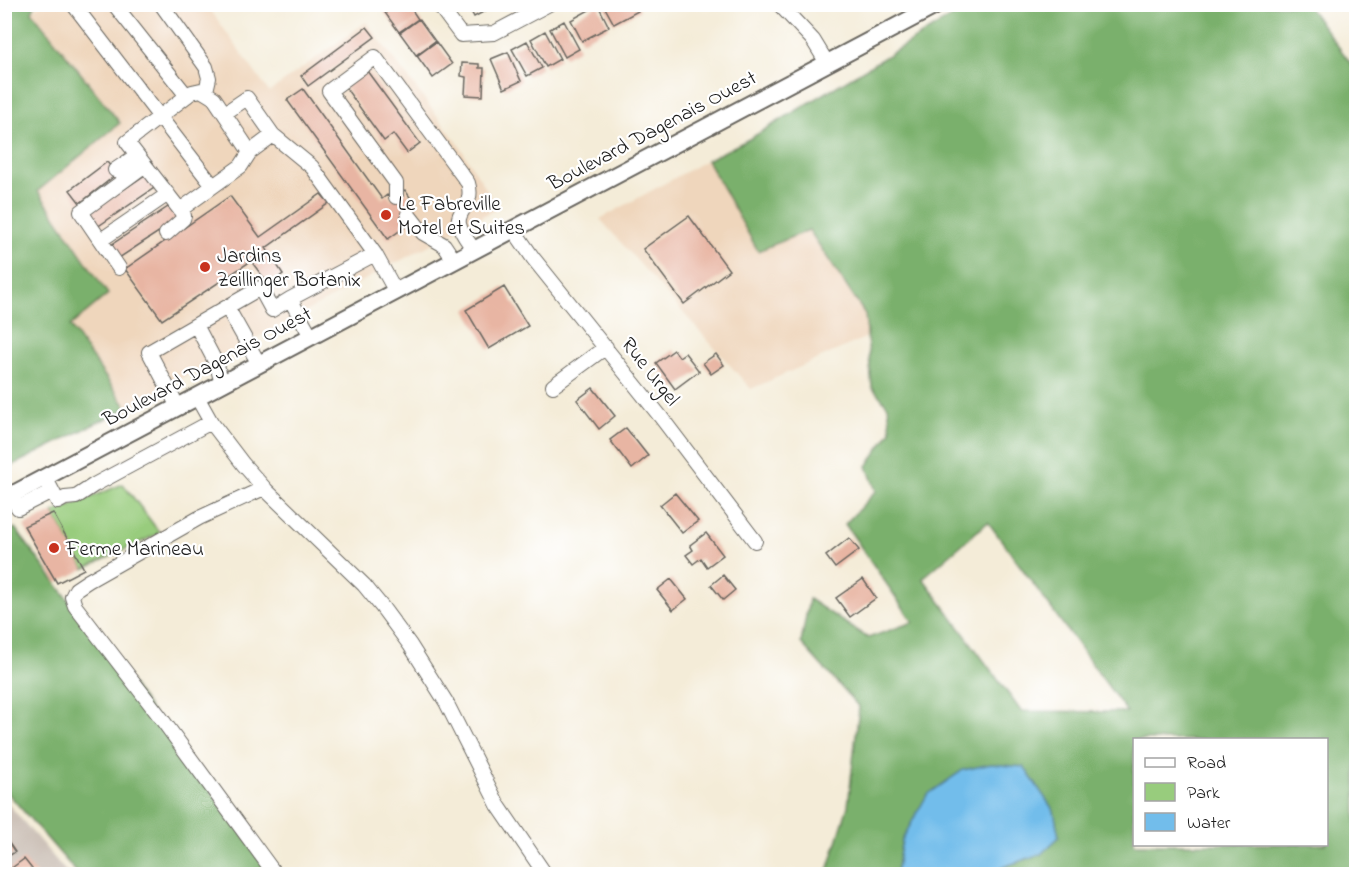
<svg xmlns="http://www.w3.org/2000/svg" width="1361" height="879" viewBox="0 0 1361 879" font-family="'Indie Flower',sans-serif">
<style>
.built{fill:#efd6bc}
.industrial{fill:#cdc2b9}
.green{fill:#98cc7d;stroke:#5a744c;stroke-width:1.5}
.forest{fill:#7ab06c;stroke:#4b6644;stroke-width:1.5;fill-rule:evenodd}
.water{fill:#72bdeb;stroke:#476c84;stroke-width:1.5}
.building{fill:#e8b5a3}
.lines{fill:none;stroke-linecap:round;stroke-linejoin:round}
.minor-casing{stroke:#68655e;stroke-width:16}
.major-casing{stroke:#68655e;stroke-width:20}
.minor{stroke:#fff;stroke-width:14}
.major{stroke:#fff;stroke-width:16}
.poi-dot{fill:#c8321e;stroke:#fff;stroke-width:2}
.labels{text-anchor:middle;stroke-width:4.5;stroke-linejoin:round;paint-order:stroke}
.street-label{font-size:21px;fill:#1c1c1c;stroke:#fff}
.poi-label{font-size:21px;fill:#1c1c1c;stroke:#fff;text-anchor:start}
</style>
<rect width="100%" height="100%" fill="#fff"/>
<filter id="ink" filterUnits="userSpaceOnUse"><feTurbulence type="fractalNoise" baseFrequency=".0167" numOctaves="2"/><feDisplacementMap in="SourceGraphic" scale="12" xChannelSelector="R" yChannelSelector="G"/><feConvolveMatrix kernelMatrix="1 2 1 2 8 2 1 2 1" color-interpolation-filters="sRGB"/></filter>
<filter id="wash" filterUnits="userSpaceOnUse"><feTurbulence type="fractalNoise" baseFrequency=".008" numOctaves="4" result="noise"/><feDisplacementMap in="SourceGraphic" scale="24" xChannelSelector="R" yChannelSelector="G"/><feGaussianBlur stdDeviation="1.35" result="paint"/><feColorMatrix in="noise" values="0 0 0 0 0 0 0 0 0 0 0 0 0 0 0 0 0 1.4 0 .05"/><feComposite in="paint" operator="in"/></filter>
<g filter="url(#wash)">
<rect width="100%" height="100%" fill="#f4ecd8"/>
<path class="built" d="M41,4L207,5L269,92L366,22L457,142L498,208L127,408L70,326L108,294L38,191L32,11Z
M707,160L758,251L809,230L865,314L867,337L751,389L600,219Z"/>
<path class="industrial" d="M5,800L68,874H5Z"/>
<path class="green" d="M123,484L160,533L84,569L53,513Z"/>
<path class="forest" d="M5,4L35,5L32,12L120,123L38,191L108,294L70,326L127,408L5,469Z
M971,5H1307L1356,70V874H995L1003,867L1041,854L902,840L896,874H827L848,806L859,707L801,643L809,599L868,638L913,622L845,524L876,491L867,466L891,431L888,406L872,387L865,314L809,230L758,251L707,160L751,138ZM988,522L1127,712L1021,711L923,578ZM1134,740H1326V844H1134Z
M15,528L273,874H78L5,790L4,533Z"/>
<path class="water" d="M991,764L1024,767L1054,811L1059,837L1041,854L1003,867L995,874H896L902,840L927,795L963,770Z"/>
<g id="blocks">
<path class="building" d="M391,4H408L418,19L399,32L383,10Z
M467,4H498L474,17Z
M603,4H637L640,10L614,24Z
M598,5L609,27L582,41L571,20Z
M419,19L435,41L416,55L400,33Z
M564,21L579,49L565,57L550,29Z
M367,27L375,37L308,86L301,76Z
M545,31L560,59L546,67L531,39Z
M527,41L542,68L527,76L512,49Z
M436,42L452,64L433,78L417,56Z
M508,52L521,81L504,89L491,59Z
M462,63L479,64V68H484L483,96L465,95L466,77L461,76Z
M367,71L420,143L407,153L393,134L384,141L345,87Z
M303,89L382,199L387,195L391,200L405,190L417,207L404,217L409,224L388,239L287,100Z
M107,162L117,174L80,203L70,190Z
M148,173L157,186L97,227L88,214Z
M321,194L329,203L266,248L283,274L269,285L251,261L162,320L125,269L230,196L260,237Z
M171,205L180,218L119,258L111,245Z
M689,216L729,270L684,304L643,249Z
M504,287L528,326L489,349L466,310Z
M674,350L679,357L685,353L699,371L675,389L656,363Z
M716,354L724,365L711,374L703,363Z
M593,388L615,416L599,429L577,400Z
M626,428L648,456L632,469L610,440Z
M675,493L698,521L682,533L660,505Z
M53,513L84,569L57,583L24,526Z
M706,533L723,555L707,567L701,558L693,564L686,555L693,550L690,545Z
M849,538L859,550L835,568L826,556Z
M723,575L735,590L723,600L711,585Z
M671,579L687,599L673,610L657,590Z
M863,579L876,598L850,617L836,598Z
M4,836L15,852L4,859Z
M24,859L36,874H6L5,873Z"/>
</g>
</g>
<g filter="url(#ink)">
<use href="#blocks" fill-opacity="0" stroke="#68655e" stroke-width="1.5"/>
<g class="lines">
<g class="minor-casing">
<path id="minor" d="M73,4L213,186
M114,4L187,96
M161,4L206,67L209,78L206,91
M438,4L461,35L494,33L549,4
M779,4L813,40L827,63
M225,113L247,98L273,135L312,167L375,254L396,292
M250,152L214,98L201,90L192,92L127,142L180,210L241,166L250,152L273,135
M115,170L137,155
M396,197V183L329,91L375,57L468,183C475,206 456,209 459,224C461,234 469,242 474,250
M408,214L423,233L444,245L454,260
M513,229L533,258L660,416L755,541
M166,234L183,219L184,216L180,210
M101,240L168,194
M119,268L81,212L145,165
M196,325L217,365L222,384
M311,336L290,299L375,254
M259,364L227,307L260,288L272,310L290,299
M553,386L606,347
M178,407L149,352L227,307
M211,422L243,464L266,490L364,585L382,607L410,645L446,702L498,805L545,874
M45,477L58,502L65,498L76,497L94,485L211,422L197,397
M264,488L199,518L88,581L76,589L72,597L75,606L158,714L275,874
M11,495L18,508L52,491"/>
</g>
<g class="major-casing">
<path id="major" d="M4,499L939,4"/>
</g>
<use href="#minor" class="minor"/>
<use href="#major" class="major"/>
</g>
</g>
<g class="poi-dot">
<circle cx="386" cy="215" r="6"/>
<circle cx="205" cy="267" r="6"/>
<circle cx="54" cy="548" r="6"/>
</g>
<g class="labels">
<g class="street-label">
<text transform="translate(652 130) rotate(-28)" y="7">Boulevard Dagenais Ouest</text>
<text transform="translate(207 366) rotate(-28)" y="7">Boulevard Dagenais Ouest</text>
<text transform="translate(651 371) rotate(52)" y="7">Rue Urgel</text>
</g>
<g class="poi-label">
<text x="398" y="210">Le Fabreville<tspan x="398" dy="24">Motel et Suites</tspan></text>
<text x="217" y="262">Jardins<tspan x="217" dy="24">Zeillinger Botanix</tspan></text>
<text x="66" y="555">Ferme Marineau</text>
</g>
</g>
<rect width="1361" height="879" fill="none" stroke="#fff" stroke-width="24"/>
<rect x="1133" y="738" width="195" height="108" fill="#ffffff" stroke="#a4a4a4" stroke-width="1.5"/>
<rect x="1145" y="758" width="30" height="9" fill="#ffffff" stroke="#a4a4a4" stroke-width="1.5"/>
<text x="1187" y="768" font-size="18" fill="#1c1c1c">Road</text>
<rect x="1145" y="783" width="30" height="18" fill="#98cc7d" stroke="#a4a4a4" stroke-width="1.5"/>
<text x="1187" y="798" font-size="18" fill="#1c1c1c">Park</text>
<rect x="1145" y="813" width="30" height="18" fill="#72bdeb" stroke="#a4a4a4" stroke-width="1.5"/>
<text x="1187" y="828" font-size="18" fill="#1c1c1c">Water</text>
</svg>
